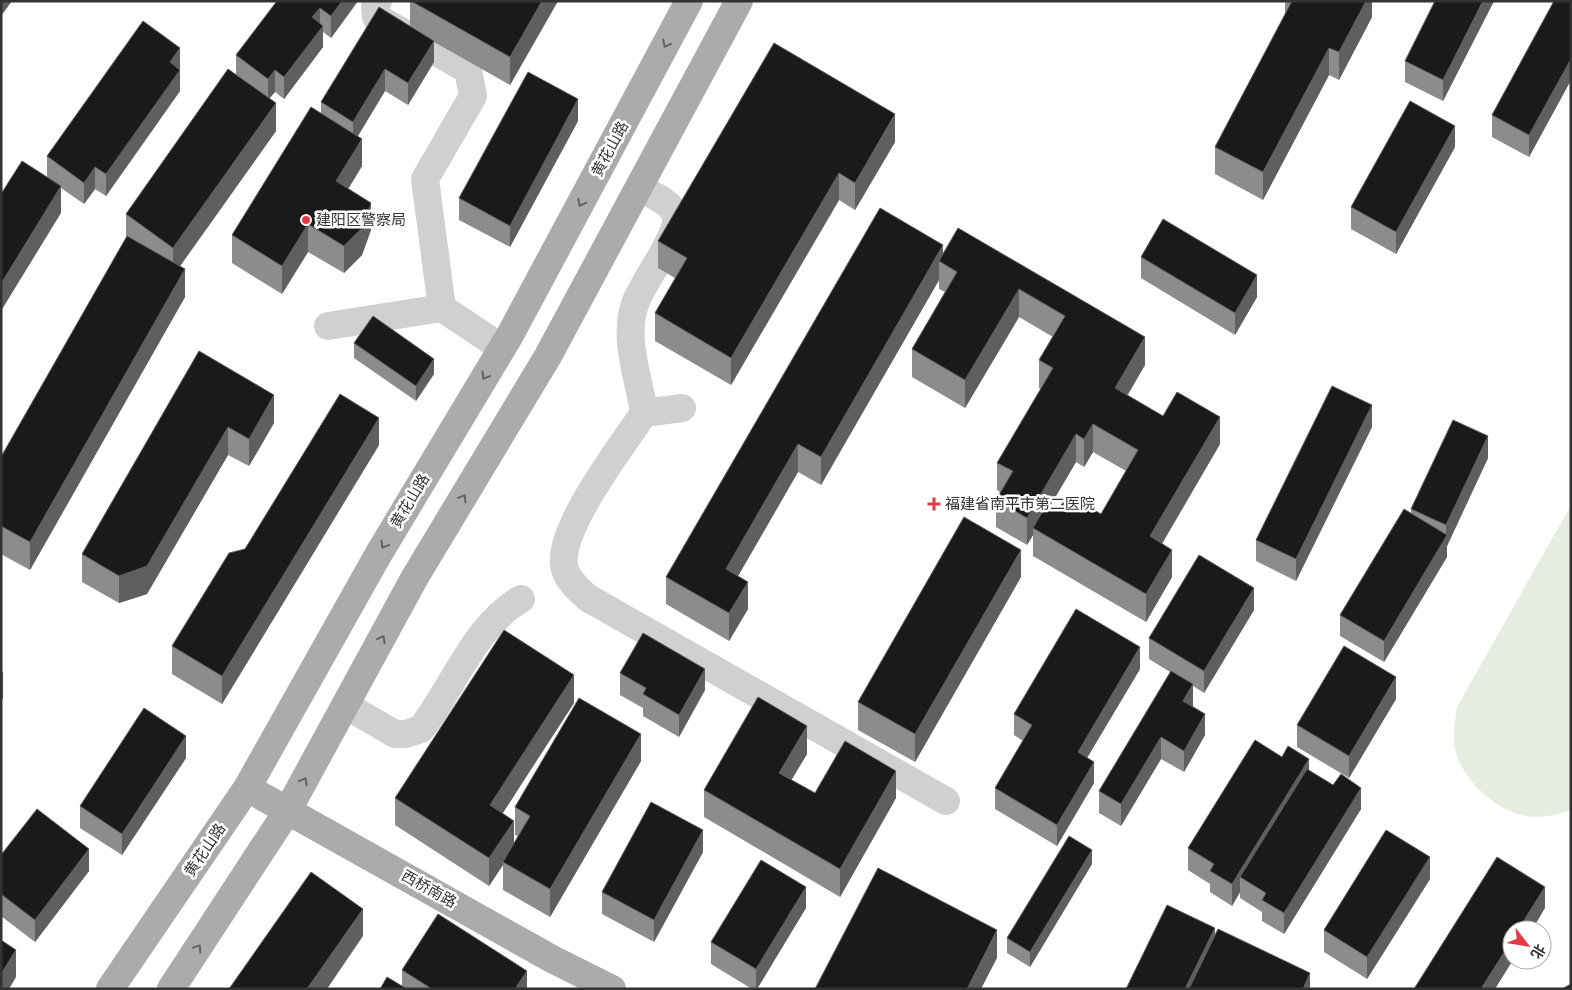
<svg xmlns="http://www.w3.org/2000/svg" width="1572" height="990" viewBox="0 0 1572 990" font-family="Arial,'Noto Sans SC',sans-serif">
<style>
.green{fill:#e6ecdf}
.lines{fill:none;stroke-linecap:round;stroke-linejoin:round}
.minor{stroke:#d0d0d0;stroke-width:28}
.major{stroke:#ababab;stroke-width:28}
.wall{fill:#8c8c8c;fill-rule:evenodd}
.shaded-wall{fill:#5f5f5f}
.building{fill:#1a1a1a;stroke:#5f5f5f}
.oneway{stroke:#636363}
.poi-dot{fill:#e63946;stroke:#fff;stroke-width:2}
.labels{text-anchor:middle;stroke-width:5;stroke-linejoin:round;paint-order:stroke}
.street-label{font-size:15px;fill:#333;stroke:#fff}
.poi-label{font-size:15px;fill:#333;stroke:#fff;text-anchor:start}
</style>
<rect width="100%" height="100%" fill="#fff"/>
<path class="green" d="M1571,505V810C1554,816 1535,820 1518,814C1491,806 1461,777 1455,749C1452,735 1455,721 1457,707Z"/>
<g class="lines">
<path class="minor" d="M378,1L375,5L376,17L468,70L473,96L425,179L442,308L502,348
M639,188C651,194 674,203 676,218C678,238 642,282 635,304C623,340 639,378 644,413C622,446 559,527 564,565C565,578 579,590 588,598L946,801
M328,326L442,308
M644,413L682,408
M345,705L395,734H406L421,729C453,688 475,625 521,599"/>
<path class="major" d="M247,788L552,959L612,989
M110,989L247,788L378,555L510,335L689,1
M171,989L288,810L415,577L548,356L739,1"/>
</g>
<path class="wall" d="M277,1H358L331,38L323,32V47L284,99L275,92L269,99L276,131L180,266L185,297L30,570L1,554V457L126,238V214L236,75V55Z
M410,1H558L510,85L434,42V62L408,105L385,91L358,136L362,166L348,189L371,230L362,255L344,273L308,252L282,294L232,263V235L321,113V102L410,26Z
M1285,1H1372V17L1339,80L1329,75L1263,200L1215,174V147L1285,15Z
M1494,1L1443,101L1405,82V61Z
M1571,1V80L1529,157L1492,137V115Z
M180,48V91L106,196L95,189L84,204L61,188V213L47,177V156Z
M578,121L510,247L459,220V198Z
M895,142L855,210L839,200L731,385L655,341V313L675,278L658,268V241Z
M1455,147L1396,254L1351,229V207Z
M958,228L1145,365L1128,395L1163,416L1220,444L1162,544L1172,577L1146,622L1033,556V535L1027,545L996,527V500L1000,492L997,490V463L1041,389L1039,388V360L1053,337L1019,317L965,408L912,377V349L945,292L939,289V280L821,485L798,472L738,576L748,609L729,641L666,604V577L943,253ZM1093,452L1126,471L1101,514L1058,511L1050,506L1076,462L1084,467Z
M1141,257L1257,297L1235,335L1141,278Z
M354,343L434,374L416,401L354,358Z
M199,351L274,423L249,466L228,455L147,594L119,603L82,582V554Z
M1372,427L1296,581L1256,561V540Z
M379,445L222,704L172,674V646L245,549Z
M1488,458L1447,546V557L1384,662L1340,636V615L1411,514V509Z
M1021,577L915,762L858,730V702Z
M1254,610L1204,693L1193,686V706L1205,735L1184,772L1161,759L1121,826L1099,813V791L1170,672L1149,659V638Z
M1140,669L1087,758L1094,783L1057,846L995,809V788L1023,741L1014,735V714Z
M620,673L705,690L679,737L643,716V708L620,695Z
M1396,699L1349,778L1297,747V725Z
M574,703L502,813L514,843L518,836L515,835V807L641,761L550,917L503,890V865L489,886L395,825V798Z
M807,754L791,780L815,793L896,798L840,897L704,817V790Z
M1282,757L1309,770L1361,809L1284,934L1262,921V912L1240,898V892L1232,906L1210,892V884L1188,870V848Z
M186,758L122,855L80,828V806Z
M703,852L654,942L602,914V892Z
M1,855L89,871L35,942L1,916Z
M1092,864L1030,967L1007,953V938Z
M1430,879L1367,979L1324,952V930Z
M806,908L757,989H752L711,964V942Z
M402,970L527,989H380L402,986Z"/>
<path class="shaded-wall" d="M1,1H12L1,16Z
M342,1H358L331,38V16Z
M542,1H558L510,85V57Z
M1363,1H1372V17L1339,80V52Z
M1483,1H1494L1443,101V80Z
M320,8V29L312,17Z
M323,26V47L284,99V77Z
M434,41V62L408,105V83Z
M180,48V69L170,62Z
M1329,48V75L1263,200V172Z
M1571,59V80L1529,157V135Z
M385,69V91L353,144V122Z
M180,70V91L106,196V174Z
M275,70V92L268,100V79Z
M578,99V121L510,247V226Z
M276,103V131L173,276V248Z
M895,114V142L855,210V183Z
M1455,126V147L1396,254V232Z
M362,139V166L336,209V181Z
M95,167V189L84,204V183Z
M839,173V200L731,385V358Z
M61,186V213L1,311V284Z
M371,203V230L362,255L344,273V246Z
M308,224V252L282,294V266Z
M943,245V264L939,261V280L821,485V457Z
M185,269V297L30,570V542Z
M1257,275V297L1235,335V313Z
M1019,289V317L965,408V380Z
M1145,337V365L1115,415V388Z
M434,359V374L416,401V386Z
M274,395V423L249,466V439Z
M1372,405V427L1296,581V559Z
M1220,417V444L1150,564V536Z
M379,418V445L222,704V676Z
M1093,424V452L1084,467V439Z
M228,427V455L147,594L119,603V576Z
M1076,434V462L1036,530L1033,528V535L1027,545V518Z
M1488,436V458L1447,546V557L1384,662V641L1446,536V525Z
M798,444V472L726,597V569Z
M1021,550V577L915,762V734Z
M1172,550V577L1146,622V594Z
M748,582V609L729,641V613Z
M1254,588V610L1204,693V671Z
M1140,647V669L1078,773V752Z
M705,669V690L679,737V715Z
M3,671V698L1,701V674Z
M574,675V703L490,833V805Z
M1396,677V699L1349,778V756Z
M1193,684V706L1183,722V701Z
M1205,714V735L1184,772V751Z
M807,726V754L779,801V773Z
M641,734V761L550,917V889Z
M186,736V758L122,855V834Z
M1161,737V759L1121,826V804Z
M1309,759V781L1240,877V892L1232,906V884Z
M1094,762V783L1057,846V825Z
M896,771V798L840,897V869Z
M1361,788V809L1284,934V913Z
M514,821V848L503,862V865L489,886V858Z
M703,830V852L654,942V920Z
M89,849V871L35,942V920Z
M1092,850V864L1030,967V952Z
M1430,857V879L1367,979V957Z
M806,887V908L757,989H756V969Z
M1545,887V908L1532,930H1518Z
M363,909V936L327,989H307Z
M1215,928V949L1196,989H1185Z
M997,930V958L981,989H967Z
M1512,940V960H1513L1495,989H1481Z
M16,950V977L9,989H1V974Z
M527,971V989H515Z
M1310,973V989H1303Z"/>
<path class="building" d="M277,1H342L331,16L320,8L312,17L323,26L284,77L275,70L268,79L236,55Z
M411,1H542L510,57Z
M1292,1H1366L1339,52L1329,48L1263,172L1215,147Z
M1435,1H1483L1443,80L1405,61Z
M1554,1H1571V59L1529,135L1492,115Z
M379,7L434,41L408,83L385,69L353,122L321,102Z
M143,21L180,48L170,62L180,70L106,174L95,167L84,183L47,156Z
M774,43L895,114L855,183L839,173L731,358L655,313L687,258L658,241Z
M228,69L276,103L173,248L126,214Z
M528,72L578,99L510,226L459,198Z
M1410,101L1455,126L1396,232L1351,207Z
M311,107L362,139L336,181L371,203L362,228L344,246L308,224L282,266L232,235Z
M22,161L61,186L1,284V194Z
M880,208L943,245L821,457L798,444L726,569L748,582L729,613L666,577Z
M1163,219L1257,275L1235,313L1141,257Z
M958,228L1145,337L1115,388L1163,416L1177,392L1220,417L1150,536L1172,550L1146,594L1033,528L1047,504L1058,511L1067,495L1101,514L1138,450L1093,424L1084,439L1076,434L1027,518L996,500L1013,471L997,463L1053,368L1039,360L1065,316L1019,289L965,380L912,349L957,272L939,261Z
M127,236L185,269L30,542L1,526V457Z
M373,316L434,359L416,386L354,343Z
M199,351L274,395L249,439L228,427L147,566L119,576L82,554Z
M1332,386L1372,405L1296,559L1256,540Z
M340,394L379,418L222,676L172,646L229,553L245,549Z
M1453,420L1488,436L1446,525L1411,509Z
M1404,509L1447,535L1384,641L1340,615Z
M964,517L1021,550L915,734L858,702Z
M1199,555L1254,588L1204,671L1149,638Z
M1076,609L1140,647L1078,752L1094,762L1057,825L995,788L1032,725L1014,714Z
M504,630L574,675L490,805L514,821L489,858L395,798Z
M643,633L705,669L679,715L643,694L646,688L620,673Z
M1344,646L1396,677L1349,756L1297,725Z
M1171,671L1193,684L1183,701L1205,714L1184,751L1161,737L1121,804L1099,791Z
M758,697L807,726L779,773L815,793L845,741L896,771L840,869L704,790Z
M579,698L641,734L550,889L503,862L530,816L515,807Z
M144,708L186,736L122,834L80,806Z
M1255,740L1282,757L1288,746L1309,759L1232,884L1210,871L1214,864L1188,848Z
M1307,769L1333,785L1341,774L1361,788L1284,913L1262,900L1266,893L1240,877Z
M651,802L703,830L654,920L602,892Z
M37,809L89,849L35,920L1,894V855Z
M1386,830L1430,857L1367,957L1324,930Z
M1069,836L1092,850L1030,952L1007,938Z
M1497,857L1545,887L1518,930H1512V940L1481,989H1414Z
M761,860L806,887L756,969L711,942Z
M878,868L997,930L967,989H815Z
M311,872L363,909L307,989H229Z
M1167,905L1215,928L1185,989H1126Z
M438,914L527,971L515,989H432L402,970Z
M1218,929L1310,973L1303,989H1189Z
M1,940L16,950L1,974Z
M387,977L407,989H380Z
M1571,984V989H1562Z"/>
<defs><path id="oneway-chevron" d="M-2-3.5L2.5 0L-2 3.5" fill="none" stroke-width="1.6" stroke-linecap="round" stroke-linejoin="round" transform="scale(1.25)"/></defs>
<g class="oneway">
<use href="#oneway-chevron" transform="translate(666 44) rotate(118)"/>
<use href="#oneway-chevron" transform="translate(581 203) rotate(118)"/>
<use href="#oneway-chevron" transform="translate(485 376) rotate(121)"/>
<use href="#oneway-chevron" transform="translate(463 498) rotate(-59)"/>
<use href="#oneway-chevron" transform="translate(384 545) rotate(121)"/>
<use href="#oneway-chevron" transform="translate(382 639) rotate(-61)"/>
<use href="#oneway-chevron" transform="translate(304 781) rotate(-61)"/>
<use href="#oneway-chevron" transform="translate(198 948) rotate(-57)"/>
</g>
<g class="poi-dot">
<circle cx="306" cy="220" r="5"/>
<path d="M931.5 496.5h5v5h5v5h-5v5h-5v-5h-5v-5h5z"/>
</g>
<g class="labels">
<g class="street-label">
<text transform="translate(610 149) rotate(-62)" y="5">黄花山路</text>
<text transform="translate(410 501) rotate(-59)" y="5">黄花山路</text>
<text transform="translate(205 850) rotate(-56)" y="5">黄花山路</text>
<text transform="translate(429 889) rotate(29)" y="5">西桥南路</text>
</g>
<g class="poi-label">
<text x="316" y="225">建阳区警察局</text>
<text x="945" y="509">福建省南平市第二医院</text>
</g>
</g>
<rect width="1572" height="990" fill="none" stroke="#333333" stroke-width="5"/>
<g transform="translate(1527 945) rotate(121)"><circle r="24" fill="#ffffff" stroke="#adadad"/>
<path d="M0-4L9 19L0 12L-9 19Z" fill="#e63946"/>
<text y="-8" font-size="14" font-weight="bold" text-anchor="middle" fill="#333333">北</text>
</g>
</svg>
